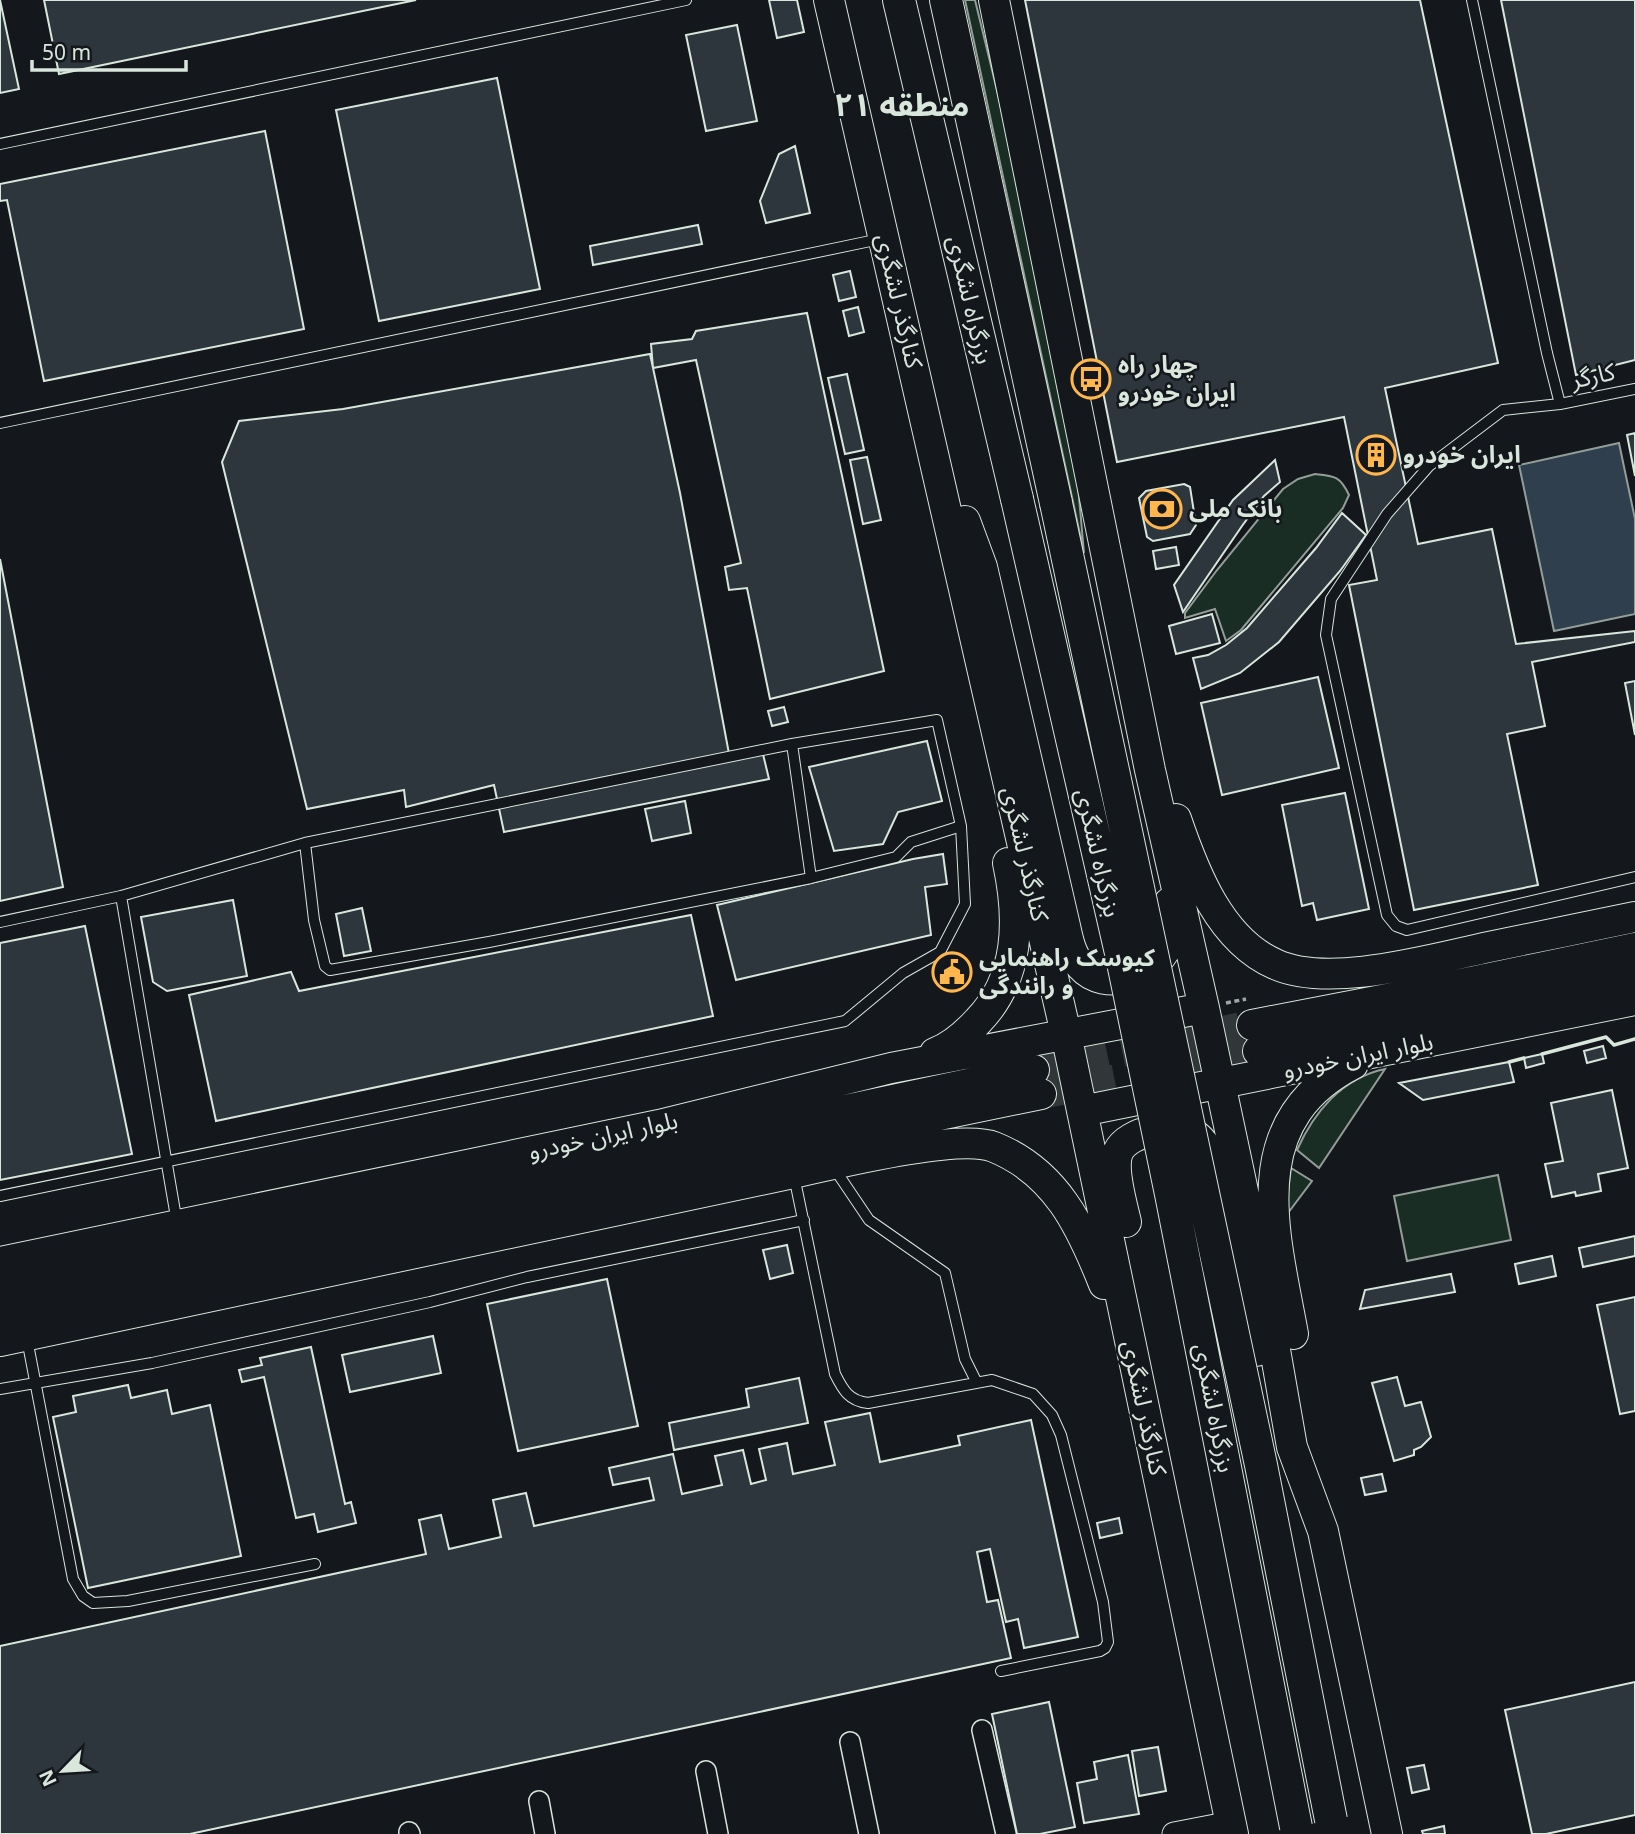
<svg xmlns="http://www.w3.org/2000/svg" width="1635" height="1834" viewBox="0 0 1635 1834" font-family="'Noto Sans','Noto Sans Arabic',sans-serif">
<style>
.green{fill:#1a2d24;stroke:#939e99;stroke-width:2}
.water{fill:#2f3f4d;stroke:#939e99;stroke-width:2}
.building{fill:#2c363c;stroke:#d8e6dc;stroke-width:2}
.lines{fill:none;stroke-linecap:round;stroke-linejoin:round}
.primary-tunnel{stroke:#313739;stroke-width:30;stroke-dasharray:30 15;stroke-linecap:butt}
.service-casing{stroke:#d8e6dc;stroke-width:12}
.minor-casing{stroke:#d8e6dc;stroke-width:22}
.tertiary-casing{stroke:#d8e6dc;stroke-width:25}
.primary-casing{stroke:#d8e6dc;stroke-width:32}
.trunk-casing{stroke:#d8e6dc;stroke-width:34}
.path{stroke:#9da8a2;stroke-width:3.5;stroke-dasharray:5 3.5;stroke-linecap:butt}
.service{stroke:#14181c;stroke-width:10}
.minor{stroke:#14181c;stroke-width:19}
.tertiary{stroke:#14181c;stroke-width:23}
.primary{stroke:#14181c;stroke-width:30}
.trunk{stroke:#14181c;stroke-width:32}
.trunk-bridge-casing{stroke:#d8e6dc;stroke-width:34;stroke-linecap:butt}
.trunk-bridge{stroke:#14181c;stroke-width:32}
.wall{stroke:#d8e6dc;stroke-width:3.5}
.labels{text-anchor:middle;stroke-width:5;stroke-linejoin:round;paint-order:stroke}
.street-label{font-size:24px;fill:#d8e6dc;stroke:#14181c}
.poi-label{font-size:24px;font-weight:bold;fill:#d8e6dc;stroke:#14181c;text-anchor:start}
.district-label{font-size:32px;font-weight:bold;fill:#d8e6dc;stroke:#14181c}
</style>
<rect width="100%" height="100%" fill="#14181c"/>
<path class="green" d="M965,0H975L1002,111L1076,463L1084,553Z
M1315,474C1335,476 1340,476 1349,495L1343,508L1241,630L1226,641L1215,609L1185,618V613L1217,570L1283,489L1298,479Z
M1385,1069L1319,1168L1297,1150C1314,1112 1342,1078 1385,1069Z
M1291,1168L1312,1181L1285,1217Z
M1498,1175L1511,1240L1407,1261L1394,1196Z"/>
<path class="water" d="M1619,443L1635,519V614L1554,631L1519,465Z"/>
<path class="building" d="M0,0L19,89L0,93Z
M44,0H416L59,74Z
M769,0H797L804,32L777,38Z
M1025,0H1420L1498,363L1385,388L1418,544L1492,529L1516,644L1635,631V642L1532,662L1545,726L1507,734L1538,885L1414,910L1349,585L1377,580L1344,417L1117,462Z
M1501,0H1635V360L1576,375Z
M737,25L757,121L706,131L686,35Z
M497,78L540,289L379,321L336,110Z
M265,131L304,329L44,381L7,200L0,201V184Z
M795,146L810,213L766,223L760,201L779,154Z
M698,225L702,244L593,265L590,246Z
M850,271L856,297L839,301L833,275Z
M858,307L864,332L849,336L843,311Z
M807,313L884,671L770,699L747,588L729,590L725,567L741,563L696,360L653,368L651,344L692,339L696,331Z
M650,354L680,493L730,759L762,750L769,779L504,832L494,785L406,807L404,790L307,809L222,462L239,421L343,409Z
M847,374L864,450L845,454L828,378Z
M1635,433V476L1627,435Z
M867,457L881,520L863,524L850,460Z
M1275,460L1280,482L1264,496L1242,526L1183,612L1174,585L1233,500Z
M1184,484L1190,487L1196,525L1190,534L1153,541L1147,537L1139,498L1146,491Z
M1342,513L1366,535L1340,571L1279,642L1240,673L1201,689L1193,658L1208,655L1226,645L1247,628L1316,548Z
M1176,547L1179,565L1156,569L1153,551Z
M0,559L63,887L0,901Z
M1212,614L1220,643L1176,654L1169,626Z
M1318,677L1339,768L1222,795L1201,703Z
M1635,681V735L1625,683Z
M784,707L788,722L772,726L768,711Z
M927,741L942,801L898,812L883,844L834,851L809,767Z
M1345,793L1369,909L1317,920L1313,903L1302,906L1282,805Z
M685,801L691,833L652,841L645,809Z
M943,854L947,884L925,887L931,935L736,980L717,905L913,859Z
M233,900L247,976L167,991L153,982L141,917Z
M362,908L371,951L344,956L336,914Z
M691,915L713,1016L216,1121L189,995L291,972L299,991Z
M85,926L132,1154L0,1180V943Z
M1603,1046L1606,1058L1587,1063L1584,1051Z
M1542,1054L1544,1063L1526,1068L1524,1058Z
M1509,1062L1514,1082L1423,1100L1399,1083Z
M1612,1090L1628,1168L1598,1174L1601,1191L1576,1196L1575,1192L1552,1197L1545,1164L1563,1161L1551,1103Z
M1635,1236V1256L1583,1267L1579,1248Z
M787,1245L793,1273L770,1279L763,1250Z
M1552,1256L1556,1276L1519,1284L1515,1264Z
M1451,1274L1455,1292L1360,1309L1365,1290Z
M607,1279L638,1426L518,1451L487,1304Z
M1635,1297V1411L1620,1414L1597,1305Z
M433,1336L441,1373L350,1392L342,1355Z
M311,1347L345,1504L351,1502L356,1523L318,1532L314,1514L296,1518L264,1377L242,1382L239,1370L262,1365L260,1358Z
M1397,1377L1405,1406L1421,1402L1431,1437L1421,1447L1414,1450V1455L1394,1461L1372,1383Z
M799,1378L808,1423L674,1450L669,1423L749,1407L746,1389Z
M128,1385L131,1398L167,1390L172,1414L210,1405L241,1556L88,1588L53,1417L76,1412L73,1396Z
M870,1413L880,1462L960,1445L958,1436L1031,1420L1078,1637L1024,1648L1018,1619L1006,1622L990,1549L977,1552L987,1602L998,1600L1011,1658L190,1834H0V1646L426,1554L419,1520L441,1515L449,1549L501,1537L493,1500L526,1493L534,1526L654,1500L649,1478L613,1485L609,1468L673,1454L682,1494L722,1485L715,1456L743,1450L751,1484L766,1480L759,1449L787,1443L793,1474L835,1465L825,1422Z
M1382,1474L1386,1491L1365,1495L1361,1478Z
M1119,1518L1122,1533L1100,1538L1097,1523Z
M1635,1682V1815L1546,1834H1532L1505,1710Z
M1049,1702L1075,1827L1040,1834H1017L992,1714Z
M1158,1747L1166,1791L1139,1796L1132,1751Z
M1128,1755L1139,1814L1084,1823L1077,1783L1097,1779L1094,1762Z
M1424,1765L1429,1789L1412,1793L1407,1768Z
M1444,1826L1445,1834H1423L1422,1831Z"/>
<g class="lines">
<path class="primary-tunnel" d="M1034,1070L1252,1025
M1041,1094L1258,1051"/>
<g class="service-casing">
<path id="service" d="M1472,0L1547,353L1560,404
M0,144L686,0
M1635,389L1560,404L1503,410L1429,466L1387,514L1331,599L1326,635L1387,915L1396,926L1407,930L1635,877
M0,423L880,239
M792,744L811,878
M305,843L314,920L325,966L330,970L489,942L811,878L896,857L911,842L961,826
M121,896L177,1223
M0,922L121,896L305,843L792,744L937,720L961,826L965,904L940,952L903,973L845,1021L0,1196
M834,1168L869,1220L945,1273L965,1359L976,1381
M794,1176L835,1374C843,1390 849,1401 868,1403L992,1380L1033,1394L1052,1415L1061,1435L1103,1602L1108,1642L1105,1648L1100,1651L1001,1671
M27,1339L73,1579L83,1596L93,1603L128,1601L315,1564
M0,1389L152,1363L430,1302L527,1277L804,1220"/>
</g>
<g class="minor-casing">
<path id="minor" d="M982,1730L1006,1834
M850,1742L869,1834
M706,1771L718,1834
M539,1801L545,1834
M409,1832L410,1834"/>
</g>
<g class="tertiary-casing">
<path id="tertiary" d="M1174,1834L1231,1823"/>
</g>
<g class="primary-casing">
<path id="primary" d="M829,0L1066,1034L1233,1834
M994,0L1150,770L1204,1008L1267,1304L1292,1447L1323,1531L1387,1834
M965,521L982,567L1065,926C1068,940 1071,955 1081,966C1105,993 1154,976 1167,946C1172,934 1169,916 1169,903
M1176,819C1194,872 1220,940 1275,964C1329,989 1432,959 1489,947C1538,937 1586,927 1635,917
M1252,1025L1418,993L1635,948
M1258,1051L1635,974
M935,1053C951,1047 966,1034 978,1021C1020,978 1020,919 1008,863
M1082,1111L1635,1000
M1126,1222C1122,1204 1111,1169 1118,1152C1128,1130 1177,1122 1196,1136C1204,1142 1207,1150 1211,1159L1256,1351
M0,1262L659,1125L891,1068L1204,1008
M0,1286L511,1181L1034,1070
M0,1315L86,1294L519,1202L1041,1094
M1293,1334C1275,1234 1240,1122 1353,1064
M0,1341L793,1173C834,1164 959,1133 994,1147C1056,1172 1081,1226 1104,1284"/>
</g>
<g class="trunk-casing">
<path id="trunk" d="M899,0L1017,499
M946,0L1056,503"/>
</g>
<path class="path" d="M1226,1003L1246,999"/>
<use href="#service" class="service"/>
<use href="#minor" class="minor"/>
<use href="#tertiary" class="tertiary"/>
<use href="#primary" class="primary"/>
<use href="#trunk" class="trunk"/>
<g class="trunk-bridge-casing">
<path id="trunk-bridge" d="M1017,499L1121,953L1171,1194L1296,1827
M1056,503L1261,1465L1331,1820"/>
</g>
<use href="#trunk-bridge" class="trunk-bridge"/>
<path class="wall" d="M1542,1054L1606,1037L1614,1045L1635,1039
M1509,1062L1524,1058"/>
</g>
<defs>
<g id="bus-ring" transform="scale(2.0125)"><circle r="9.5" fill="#14181c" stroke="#ffb74d" stroke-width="1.5"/><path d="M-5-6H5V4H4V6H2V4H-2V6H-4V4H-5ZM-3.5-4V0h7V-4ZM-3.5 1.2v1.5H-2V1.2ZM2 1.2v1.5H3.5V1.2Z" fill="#ffb74d"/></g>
<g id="building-ring" transform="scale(2.0125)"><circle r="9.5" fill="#14181c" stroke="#ffb74d" stroke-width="1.5"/><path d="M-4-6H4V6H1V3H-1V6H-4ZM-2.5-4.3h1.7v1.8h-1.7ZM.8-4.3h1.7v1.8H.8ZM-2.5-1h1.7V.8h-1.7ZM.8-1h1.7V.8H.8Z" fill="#ffb74d"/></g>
<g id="bank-ring" transform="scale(2.0125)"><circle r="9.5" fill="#14181c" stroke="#ffb74d" stroke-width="1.5"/><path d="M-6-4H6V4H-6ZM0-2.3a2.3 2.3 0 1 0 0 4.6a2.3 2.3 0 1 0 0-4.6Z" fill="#ffb74d"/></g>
<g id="civic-ring" transform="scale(2.0125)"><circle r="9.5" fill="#14181c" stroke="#ffb74d" stroke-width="1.5"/><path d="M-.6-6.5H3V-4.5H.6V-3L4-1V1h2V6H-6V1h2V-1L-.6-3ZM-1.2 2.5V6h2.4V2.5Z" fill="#ffb74d"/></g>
</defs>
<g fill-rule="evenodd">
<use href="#bus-ring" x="1091" y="379"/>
<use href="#building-ring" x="1376" y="455"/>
<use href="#bank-ring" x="1162" y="509"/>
<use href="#civic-ring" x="952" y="972"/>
</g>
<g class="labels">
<g class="street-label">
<text transform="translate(970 300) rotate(77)" y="8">بزرگراه لشگری</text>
<text transform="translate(899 301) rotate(77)" y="8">کنارگذر لشگری</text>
<text transform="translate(1593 376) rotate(-12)" y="8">کارگر</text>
<text transform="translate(1098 853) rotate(77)" y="8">بزرگراه لشگری</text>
<text transform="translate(1025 854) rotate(77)" y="8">کنارگذر لشگری</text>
<text transform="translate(1358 1056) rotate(-11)" y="8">بلوار ایران خودرو</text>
<text transform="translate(603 1136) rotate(-12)" y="8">بلوار ایران خودرو</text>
<text transform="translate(1144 1408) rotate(78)" y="8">کنارگذر لشگری</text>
<text transform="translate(1214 1408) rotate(79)" y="8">بزرگراه لشگری</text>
</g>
<g class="poi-label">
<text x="1118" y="373">چهار راه<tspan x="1118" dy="28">ایران خودرو</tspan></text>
<text x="1403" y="463">ایران خودرو</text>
<text x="1189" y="517">بانک ملی</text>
<text x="979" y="966">کیوسک راهنمایی<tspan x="979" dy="28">و رانندگی</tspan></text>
</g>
<g class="district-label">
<text x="902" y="116">منطقه ۲۱</text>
</g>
</g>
<g transform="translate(63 1771) rotate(245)" stroke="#14181c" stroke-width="5" paint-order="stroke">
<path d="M0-5L12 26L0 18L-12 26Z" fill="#d8e6dc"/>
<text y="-10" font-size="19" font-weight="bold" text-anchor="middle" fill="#d8e6dc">N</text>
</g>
<path d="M32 60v10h154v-10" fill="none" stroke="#d8e6dc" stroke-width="3.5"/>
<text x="42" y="60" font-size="21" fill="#d8e6dc" stroke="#14181c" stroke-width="5" paint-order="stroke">50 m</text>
</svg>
